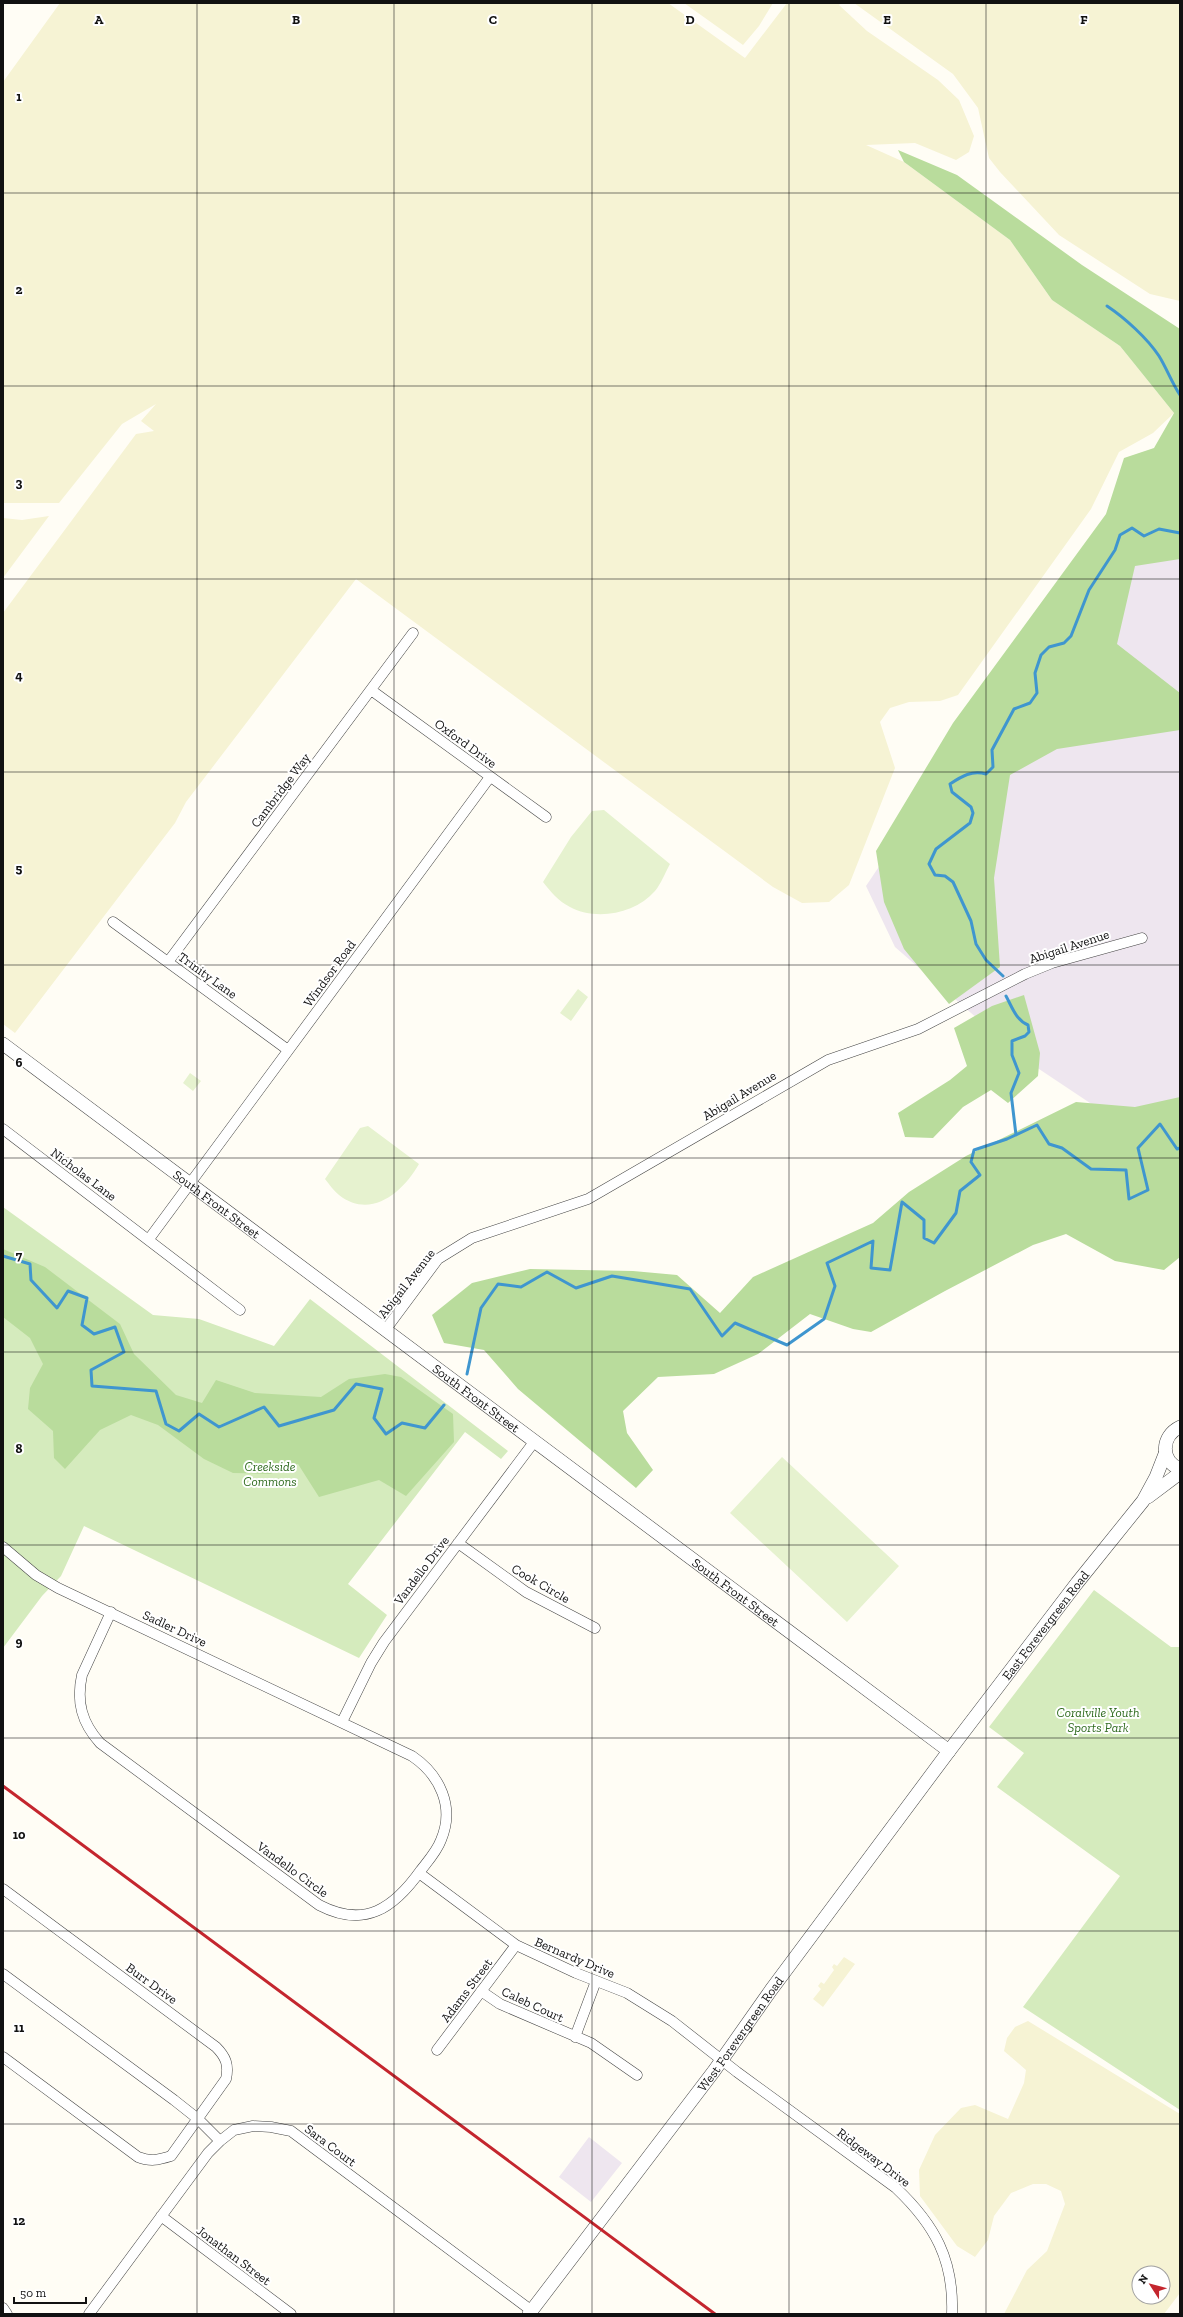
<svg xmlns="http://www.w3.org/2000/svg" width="1183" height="2317" viewBox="0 0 1183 2317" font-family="'Zilla Slab',serif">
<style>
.industrial{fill:#eee6ef}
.farmland{fill:#f6f3d4;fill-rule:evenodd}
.green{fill:#d5ebbd}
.forest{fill:#b9dc9c}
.pitch{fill:#e6f2cf}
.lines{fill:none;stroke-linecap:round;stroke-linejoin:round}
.stream{stroke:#3f96cf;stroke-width:3}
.minor-casing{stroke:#444;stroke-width:11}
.tertiary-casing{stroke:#444;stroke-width:14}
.minor{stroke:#fff;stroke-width:10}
.tertiary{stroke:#fff;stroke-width:13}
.rail{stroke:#c4262e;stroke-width:3}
.grid{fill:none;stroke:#111;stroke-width:1;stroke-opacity:0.55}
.labels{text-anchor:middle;stroke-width:4;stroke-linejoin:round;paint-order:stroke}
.street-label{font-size:13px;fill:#111;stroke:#fff}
.park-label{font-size:13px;font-style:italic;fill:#2f6b1f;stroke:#fff}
.grid-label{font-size:13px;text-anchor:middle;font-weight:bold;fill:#111;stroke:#fff;stroke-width:4;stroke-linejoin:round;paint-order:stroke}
</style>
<rect width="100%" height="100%" fill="#fffdf5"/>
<path class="industrial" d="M1180,417V1163L1024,1059L895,947L866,886Z
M589,2137L622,2163L591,2202L559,2177Z"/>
<path class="farmland" d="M60,3H668L745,58L787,3H841L839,5L867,31L938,80L959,100L974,136L969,152L956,160L915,143L866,145L904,162L1010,240L1052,300L1120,346L1174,413L1153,433L1119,452L1091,509L958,695L940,701L909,702L890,708L880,722L895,768L849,885L829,902L802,903L773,887L356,579L186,802L175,823L15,1033L3,1024V613L136,434L154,431L141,421L156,404L122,424L59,503H3V82Z
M684,3H773L759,26L743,45Z
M854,3H1180V301L1150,294L1059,235L1000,172L989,158L978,108L953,74Z
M49,516L3,578V518L22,520Z
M844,1957L855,1964L823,2007L813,1999L821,1989L818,1986L821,1982L824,1984L834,1970L832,1967L834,1964L837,1966Z
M1028,2021L1180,2114V2293L1164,2314H1004L1027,2270L1047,2251L1065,2204L1061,2191L1046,2184H1033L1011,2193L994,2216L988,2240L975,2257L957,2246L920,2196L919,2170L935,2135L961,2108L975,2105L1008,2119L1024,2083L1026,2070L1004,2051L1007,2038L1015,2027ZM1139,2273H1163V2297H1139Z"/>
<path class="green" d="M3,1207L153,1315L199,1319L274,1346L310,1299L508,1451L501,1459L465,1432L348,1584L387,1615L359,1658L84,1526L61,1576L42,1596L3,1648Z
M1094,1590L1171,1647H1180V2110L1023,2007L1120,1876L997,1787L1024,1753L989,1727Z"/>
<path class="forest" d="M898,150L957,175L1082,265L1180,329V559L1135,566L1117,644L1180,693V730L1057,749L1010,775L994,878L1000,967L949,1004L904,949L884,902L876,851L953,723L1106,514L1124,458L1154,448L1174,413L1120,346L1052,300L1010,240L904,162Z
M1024,995L1040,1053L1038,1076L1008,1103L991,1090L963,1107L933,1138L905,1137L898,1113L950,1080L967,1066L954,1028L992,1006Z
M1180,1097V1257L1164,1270L1115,1261L1066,1234L1033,1245L945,1291L871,1332L853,1329L810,1314L758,1354L714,1374L658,1377L623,1411L627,1433L653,1470L636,1488L518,1389L484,1350L444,1343L432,1315L472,1283L530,1269L633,1271L677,1275L720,1313L753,1277L873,1223L909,1192L966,1156L1076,1102L1135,1107Z
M3,1249L45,1267L120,1324L134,1354L176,1395L202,1403L216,1380L255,1393L321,1397L349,1379L385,1374L401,1377L453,1414L454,1442L406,1496L379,1480L319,1497L298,1464L270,1474L233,1473L204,1459L158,1425L131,1415L100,1430L65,1469L54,1458L53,1431L28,1409L30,1388L43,1364L30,1338L3,1317Z"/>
<path class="pitch" d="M604,810L670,864C665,873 661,884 655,891C635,914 596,921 570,907C558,901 551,892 543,882L571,837L592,811Z
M578,989L588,997L571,1021L560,1013Z
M190,1073L201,1081L193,1091L183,1083Z
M368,1126L419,1164C403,1192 371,1220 339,1195C334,1191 329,1184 325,1179L360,1128Z
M782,1457L899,1566L847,1622L730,1513Z"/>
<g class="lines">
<path class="stream" d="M1107,306C1125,318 1147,338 1159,356C1167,369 1172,383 1180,395
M1003,976L986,960L976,944L971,921L953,882L945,876L935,875L929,864L936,849L970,823L973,813L971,807L952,792L950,784C962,776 972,770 986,774L993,767L992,750L1014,709L1030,703L1037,693L1035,673L1041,655L1049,647L1064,643L1071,636L1089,590L1115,550L1120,535L1132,528L1144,536L1159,529L1180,533
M1006,996C1012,1007 1016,1020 1028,1025L1029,1032L1025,1036L1012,1041V1055L1019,1073L1011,1093L1016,1135
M3,1256L30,1264L31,1280L57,1308L68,1291L87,1298L82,1325L94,1334L115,1327L124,1352L91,1370L92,1386L156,1391L166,1424L179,1431L199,1414L219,1427L264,1407L279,1426L334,1410L356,1384L382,1389L374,1418L386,1434L402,1423L425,1428L444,1405
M467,1374L481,1308L498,1284L521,1287L547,1272L576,1288L612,1276L690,1289L722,1336L735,1323L787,1345L824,1319L835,1286L827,1263L873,1241L871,1268L890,1270L902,1202L924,1220V1238L934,1243L956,1213L960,1191L980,1175L971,1162L974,1150L1007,1139L1037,1125L1049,1144L1062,1148L1091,1169L1126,1170L1129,1199L1148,1190L1138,1148L1160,1124L1177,1149L1180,1148"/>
<g class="minor-casing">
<path id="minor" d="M371,690L546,817
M113,922L288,1050
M168,962L413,633
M3,1129L240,1310
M149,1239L490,777
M386,1329L438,1259L472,1238L588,1199L828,1060L918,1029L1025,974L1052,963L1142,938
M458,1543L526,1592L595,1628
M3,1547L36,1575L58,1588L412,1756C440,1775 455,1807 441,1840C437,1851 428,1861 421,1870C394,1908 365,1929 319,1905L100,1743C82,1723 76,1702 82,1675L111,1612
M342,1722L371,1663L384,1642L534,1442
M419,1873L516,1945L576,1973L627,1993L672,2021L737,2072L896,2188C935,2225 954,2260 952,2314
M3,1889L216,2047C226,2057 229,2065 226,2079L171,2156C158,2160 151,2162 138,2157L3,2057
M3,1974L174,2100L198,2119L220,2141
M481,1991L500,2004L591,2043L637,2075
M575,2037L596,1981
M437,2050L516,1945
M161,2216L291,2314
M3,2308L7,2314
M89,2314L208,2153L220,2141L234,2130L253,2126L271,2127L291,2131L532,2311"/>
</g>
<g class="tertiary-casing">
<g id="tertiary">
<path id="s1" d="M3,1044L949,1751"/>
<path d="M1180,1427C1161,1436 1160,1461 1180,1469"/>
<path d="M1148,1497L1180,1473"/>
<path id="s2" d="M529,2314L714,2071L771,1990L949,1751L1077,1583L1143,1501L1156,1477L1165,1454"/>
</g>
</g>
<use href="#minor" class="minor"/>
<use href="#tertiary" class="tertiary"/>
<path class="rail" d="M3,1786L715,2314"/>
</g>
<path class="grid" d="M197,3V2314M394,3V2314M592,3V2314M789,3V2314M986,3V2314M3,193H1180M3,386H1180M3,579H1180M3,772H1180M3,965H1180M3,1158H1180M3,1352H1180M3,1545H1180M3,1738H1180M3,1931H1180M3,2124H1180"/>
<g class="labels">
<g class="street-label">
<text transform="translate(466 743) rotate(36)" y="5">Oxford Drive</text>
<text transform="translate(280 790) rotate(-53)" y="5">Cambridge Way</text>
<text transform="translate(1069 946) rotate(-18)" y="5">Abigail Avenue</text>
<text transform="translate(329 973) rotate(-54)" y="5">Windsor Road</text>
<text transform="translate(208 975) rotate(36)" y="5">Trinity Lane</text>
<text transform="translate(739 1095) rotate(-31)" y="5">Abigail Avenue</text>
<text transform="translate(84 1174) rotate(37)" y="5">Nicholas Lane</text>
<text dy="5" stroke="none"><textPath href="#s1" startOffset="267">South Front Street</textPath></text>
<text transform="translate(406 1283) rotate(-52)" y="5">Abigail Avenue</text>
<text dy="5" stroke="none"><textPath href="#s1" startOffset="591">South Front Street</textPath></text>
<text transform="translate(421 1570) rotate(-53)" y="5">Vandello Drive</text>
<text transform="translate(541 1583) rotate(30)" y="5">Cook Circle</text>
<text dy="5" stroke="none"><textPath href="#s1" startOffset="915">South Front Street</textPath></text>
<text dy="5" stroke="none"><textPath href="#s2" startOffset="861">East Forevergreen Road</textPath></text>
<text transform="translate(175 1628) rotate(25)" y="5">Sadler Drive</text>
<text transform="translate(293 1869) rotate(36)" y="5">Vandello Circle</text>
<text transform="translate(575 1957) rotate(23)" y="5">Bernardy Drive</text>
<text transform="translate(152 1983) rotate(36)" y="5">Burr Drive</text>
<text transform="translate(466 1990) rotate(-53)" y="5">Adams Street</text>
<text transform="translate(533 2004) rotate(25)" y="5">Caleb Court</text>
<text dy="5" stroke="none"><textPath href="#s2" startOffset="351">West Forevergreen Road</textPath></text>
<text transform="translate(331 2145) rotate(37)" y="5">Sara Court</text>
<text transform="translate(874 2157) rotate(37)" y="5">Ridgeway Drive</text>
<text transform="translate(234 2255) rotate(37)" y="5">Jonathan Street</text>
</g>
<g class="park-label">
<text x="270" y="1471">Creekside<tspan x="270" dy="15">Commons</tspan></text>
<text x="1098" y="1717">Coralville Youth<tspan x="1098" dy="15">Sports Park</tspan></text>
</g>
</g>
<g class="grid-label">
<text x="99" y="24">A</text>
<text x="296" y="24">B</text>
<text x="493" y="24">C</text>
<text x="690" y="24">D</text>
<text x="887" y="24">E</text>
<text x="1084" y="24">F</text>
<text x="19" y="101">1</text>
<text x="19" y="294">2</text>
<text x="19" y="487">3</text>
<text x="19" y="680">4</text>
<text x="19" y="873">5</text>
<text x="19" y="1067">6</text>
<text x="19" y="1260">7</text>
<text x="19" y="1453">8</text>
<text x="19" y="1646">9</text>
<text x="19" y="1839">10</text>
<text x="19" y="2032">11</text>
<text x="19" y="2225">12</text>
</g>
<rect width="1183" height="2317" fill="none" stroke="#111111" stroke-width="8"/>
<g transform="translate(1151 2285) rotate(306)"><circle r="19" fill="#ffffff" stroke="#a0a0a0"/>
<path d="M0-3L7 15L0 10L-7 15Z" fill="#c4262e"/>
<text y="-6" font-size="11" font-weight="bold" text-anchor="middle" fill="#111111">N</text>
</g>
<path d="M14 2297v6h72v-6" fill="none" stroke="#111111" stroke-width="2"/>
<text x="20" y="2297" font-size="12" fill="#111111" stroke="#ffffff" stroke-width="3" paint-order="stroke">50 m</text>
</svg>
